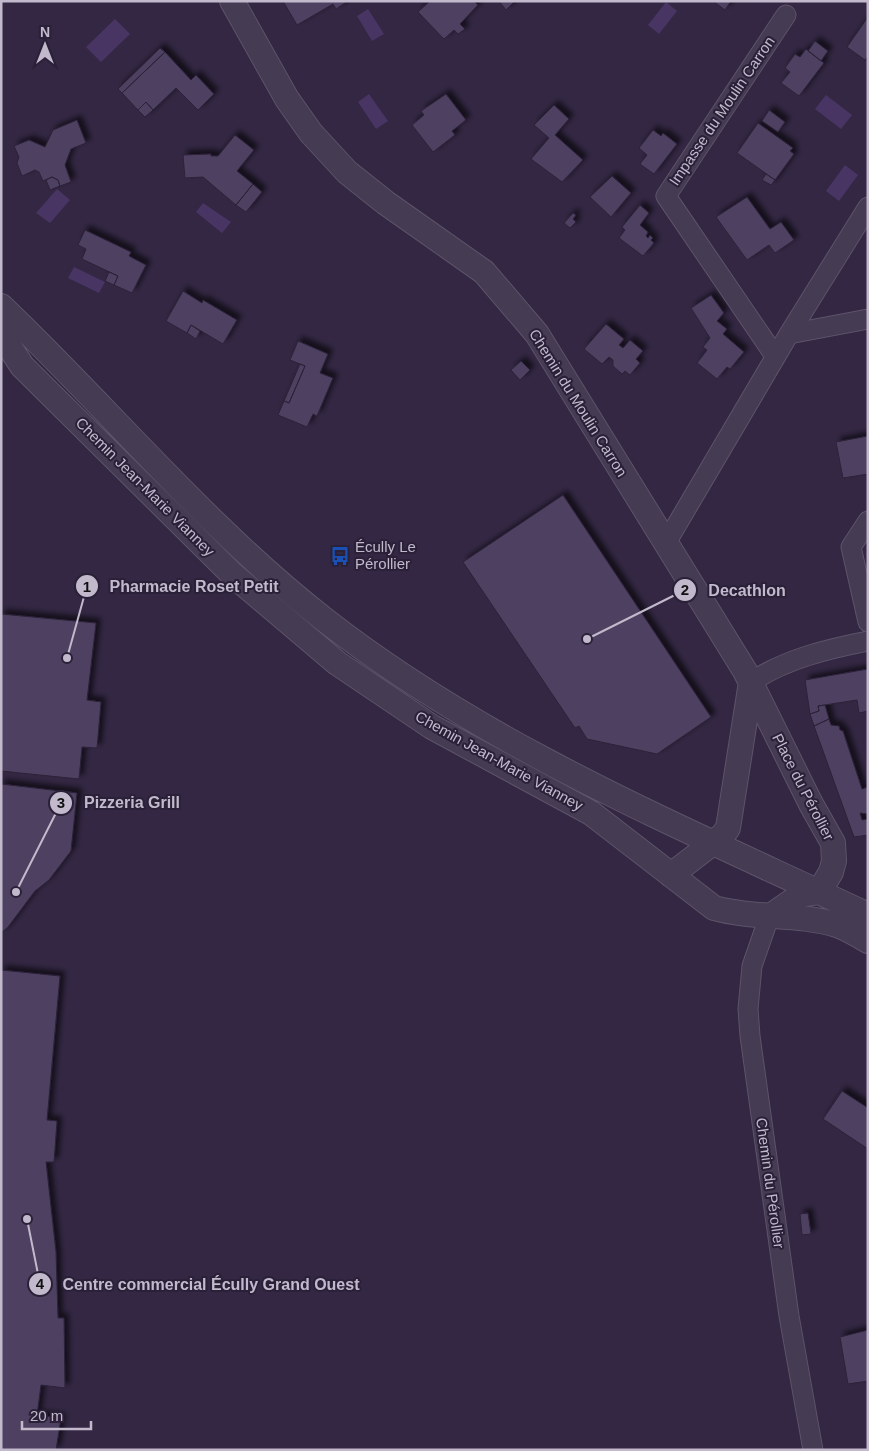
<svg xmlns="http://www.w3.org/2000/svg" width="869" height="1451" viewBox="0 0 869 1451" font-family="Arial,sans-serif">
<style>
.water{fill:#493564}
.building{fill:#4e4160;stroke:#2c223a;filter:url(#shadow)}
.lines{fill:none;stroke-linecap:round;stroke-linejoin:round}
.minor-casing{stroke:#5d546a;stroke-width:21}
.tertiary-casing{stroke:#5d546a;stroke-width:26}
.minor{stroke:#453b52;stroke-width:19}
.tertiary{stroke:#453b52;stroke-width:24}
.labels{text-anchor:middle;stroke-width:4;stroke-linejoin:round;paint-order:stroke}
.street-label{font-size:15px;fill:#c2b9cc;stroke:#2a2038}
.poi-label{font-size:15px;fill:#c2b9cc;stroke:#2a2038;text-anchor:start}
.leader{fill:none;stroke:#c2b9cc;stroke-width:2}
.callout-dot{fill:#c2b9cc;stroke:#2a2038;stroke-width:2}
.mark-label{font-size:15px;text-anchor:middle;font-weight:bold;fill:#111}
.callout-label{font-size:16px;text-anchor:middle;font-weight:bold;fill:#c2b9cc;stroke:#2a2038;stroke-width:4;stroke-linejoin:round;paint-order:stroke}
</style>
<defs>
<filter id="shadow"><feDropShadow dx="4.5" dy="-4.5" stdDeviation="2.5" flood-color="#0009"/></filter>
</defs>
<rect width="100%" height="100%" fill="#332743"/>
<path class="water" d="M666,2L677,11L659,34L648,25Z
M368,9L384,34L372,41L357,16Z
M115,19L130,34L101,62L86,47Z
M369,94L388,121L376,129L358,102Z
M826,95L852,115L841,129L815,109Z
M845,165L858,175L839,201L826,191Z
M57,189L70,200L50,223L36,213Z
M203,203L231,222L222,233L196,212Z
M74,267L105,282L99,293L68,278Z"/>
<path class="building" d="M283,1H348L336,9L333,4L297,25Z
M430,1H474L478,5L460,24L465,29L458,34L454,30L444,39L418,12Z
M499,1H515L506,10Z
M713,1H731L725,10Z
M868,17V56L865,60L847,47Z
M815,41L828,51L821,61L808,51Z
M160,48L165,52L122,93L118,89Z
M806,49L824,63L799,96L781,83L790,72L785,68L795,54L800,57Z
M165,52L191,80L196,75L214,94L198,110L176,88L153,110L146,102L138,110L122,93Z
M446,94L466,120L452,131L455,135L433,152L412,125L424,115L421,111Z
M146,102L153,110L145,117L138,110Z
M554,105L569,119L555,135L583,160L562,182L531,159L549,138L534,125Z
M769,110L785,122L778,132L762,121Z
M77,120L86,143L71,149L65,165L71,182L60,186L58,180L52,177L43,181L39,172L35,170L22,176L17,163L19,157L14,146L29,140L45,147L53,130Z
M758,123L793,148L790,151L794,154L775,180L737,153Z
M653,130L661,136L663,133L677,144L654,174L640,164L647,155L639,148Z
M235,135L254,150L237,171L253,184L236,205L203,177L185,178L183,155L211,154V156H218Z
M766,174L775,180L771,185L762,180Z
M612,176L631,193L611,217L590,197Z
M52,177L58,180L60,186L50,190L46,180Z
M253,184L262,192L246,212L236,205Z
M747,197L770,229L781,222L794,240L775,253L769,245L747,260L716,217Z
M640,205L649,213L640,225L648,232L646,236L648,238L650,235L653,238L651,240L654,243L643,256L619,238L625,230L622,227Z
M573,213L576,215L573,219L576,222L570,228L564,223Z
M85,230L131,252L129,256L146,265L132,293L114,285L118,276L82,259L86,249L78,245Z
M109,272L118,276L114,285L105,281Z
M183,291L202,303L203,300L237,320L223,344L191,325L187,333L166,321Z
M711,295L724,313L717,321L727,329L723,334L744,352L730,369L727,367L717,379L697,363L707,350L703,347L710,338L691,308Z
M606,324L624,339L619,345L623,348L630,340L643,351L636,359L640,363L630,375L625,371L622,374L613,366V360L609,357L602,364L584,349Z
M191,325L200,331L196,339L187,333Z
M298,341L328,354L320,373L333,378L317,416L313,414L307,427L278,415L284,401L289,403L305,366L290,360Z
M521,361L530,370L520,380L511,370Z
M300,364L305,366L289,403L284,401Z
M868,436V474L843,478L836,442Z
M563,495L711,717L657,754L587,739L579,726L575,728L463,562Z
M1,614L96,623L87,700L101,702L97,748L82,747L79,779L1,771Z
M868,669V711L859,713L857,700L818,706L819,711L810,714L805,680Z
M825,705L829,719L814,726L810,714L819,711L818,706Z
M829,719L831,725L839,726L840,730L843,731L862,789L868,787V814L860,813L862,820L868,819V835L854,837L814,726Z
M1,784L77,793L71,851L49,880L35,891L8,927L1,933Z
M1,970L60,976L47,1120L57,1121L54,1162H46L56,1252L58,1318H64L65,1388L41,1385L37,1415L61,1418L56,1450H1Z
M842,1091L868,1108V1149L823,1119Z
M808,1213L811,1234L802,1235L800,1214Z
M868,1330V1381L848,1384L840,1337Z"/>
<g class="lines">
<g class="minor-casing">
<path id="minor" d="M789,334L868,207
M775,356L666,196L786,15
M868,521L851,547L868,622
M666,543L789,334L868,319
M751,682C786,659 827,649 868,641
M769,917L752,966L748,1009L750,1036L789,1316L813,1450"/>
</g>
<g class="tertiary-casing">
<path id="tertiary" d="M232,1L287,99L311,133L347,172L386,203L484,272L537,334L745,671L811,804L833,843L834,861L831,872L819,892L801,895L769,917
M1,306C110,410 207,528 325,620C489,748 682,827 868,915
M1,334L22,366L233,575L337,663L432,727L591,813L714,908C754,919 797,913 837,925C848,929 858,935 868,941
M671,875L723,835L728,828L751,682"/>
</g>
<use href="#minor" class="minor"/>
<use href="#tertiary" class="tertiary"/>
</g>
<defs>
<g id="bus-bare" transform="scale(1.5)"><path d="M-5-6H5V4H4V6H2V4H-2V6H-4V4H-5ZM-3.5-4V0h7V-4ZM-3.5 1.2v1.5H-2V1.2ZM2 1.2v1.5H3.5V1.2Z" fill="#1a4fb4" stroke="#2a2038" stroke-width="2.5" paint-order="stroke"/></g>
</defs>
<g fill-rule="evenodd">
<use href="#bus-bare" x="340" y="556"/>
</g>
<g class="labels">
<g class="street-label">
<text transform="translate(722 111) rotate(-56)" y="5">Impasse du Moulin Carron</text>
<text transform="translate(578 403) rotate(58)" y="5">Chemin du Moulin Carron</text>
<text transform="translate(145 487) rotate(45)" y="5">Chemin Jean-Marie Vianney</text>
<text transform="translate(499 761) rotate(29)" y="5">Chemin Jean-Marie Vianney</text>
<text transform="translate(803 787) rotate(63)" y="5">Place du Pérollier</text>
<text transform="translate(770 1183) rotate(82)" y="5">Chemin du Pérollier</text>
</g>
<g class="poi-label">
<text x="355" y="552">Écully Le<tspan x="355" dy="17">Pérollier</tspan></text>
</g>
</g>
<path class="leader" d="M67 658L87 586M587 639L685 590M16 892L61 803M27 1219L40 1284"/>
<g class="callout-dot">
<circle cx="67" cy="658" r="5"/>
<circle cx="587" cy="639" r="5"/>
<circle cx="16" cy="892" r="5"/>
<circle cx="27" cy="1219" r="5"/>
<circle cx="87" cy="586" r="12"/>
<circle cx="685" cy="590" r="12"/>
<circle cx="61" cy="803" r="12"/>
<circle cx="40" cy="1284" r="12"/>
</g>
<g class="mark-label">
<text x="87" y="592">1</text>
<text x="685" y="595">2</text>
<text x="61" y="808">3</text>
<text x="40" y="1289">4</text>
</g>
<g class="callout-label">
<text x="194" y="592">Pharmacie Roset Petit</text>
<text x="747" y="596">Decathlon</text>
<text x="132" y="808">Pizzeria Grill</text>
<text x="211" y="1290">Centre commercial Écully Grand Ouest</text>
</g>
<rect width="869" height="1451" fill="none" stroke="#c2b9cc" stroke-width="5"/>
<g transform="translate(45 45)" stroke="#2a2038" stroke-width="4" paint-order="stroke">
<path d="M0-4L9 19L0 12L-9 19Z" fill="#c2b9cc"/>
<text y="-8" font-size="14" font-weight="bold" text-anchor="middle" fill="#c2b9cc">N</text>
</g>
<path d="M22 1421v8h69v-8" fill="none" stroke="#c2b9cc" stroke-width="2.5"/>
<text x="30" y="1421" font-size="15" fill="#c2b9cc" stroke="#2a2038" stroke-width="4" paint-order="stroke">20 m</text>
</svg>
